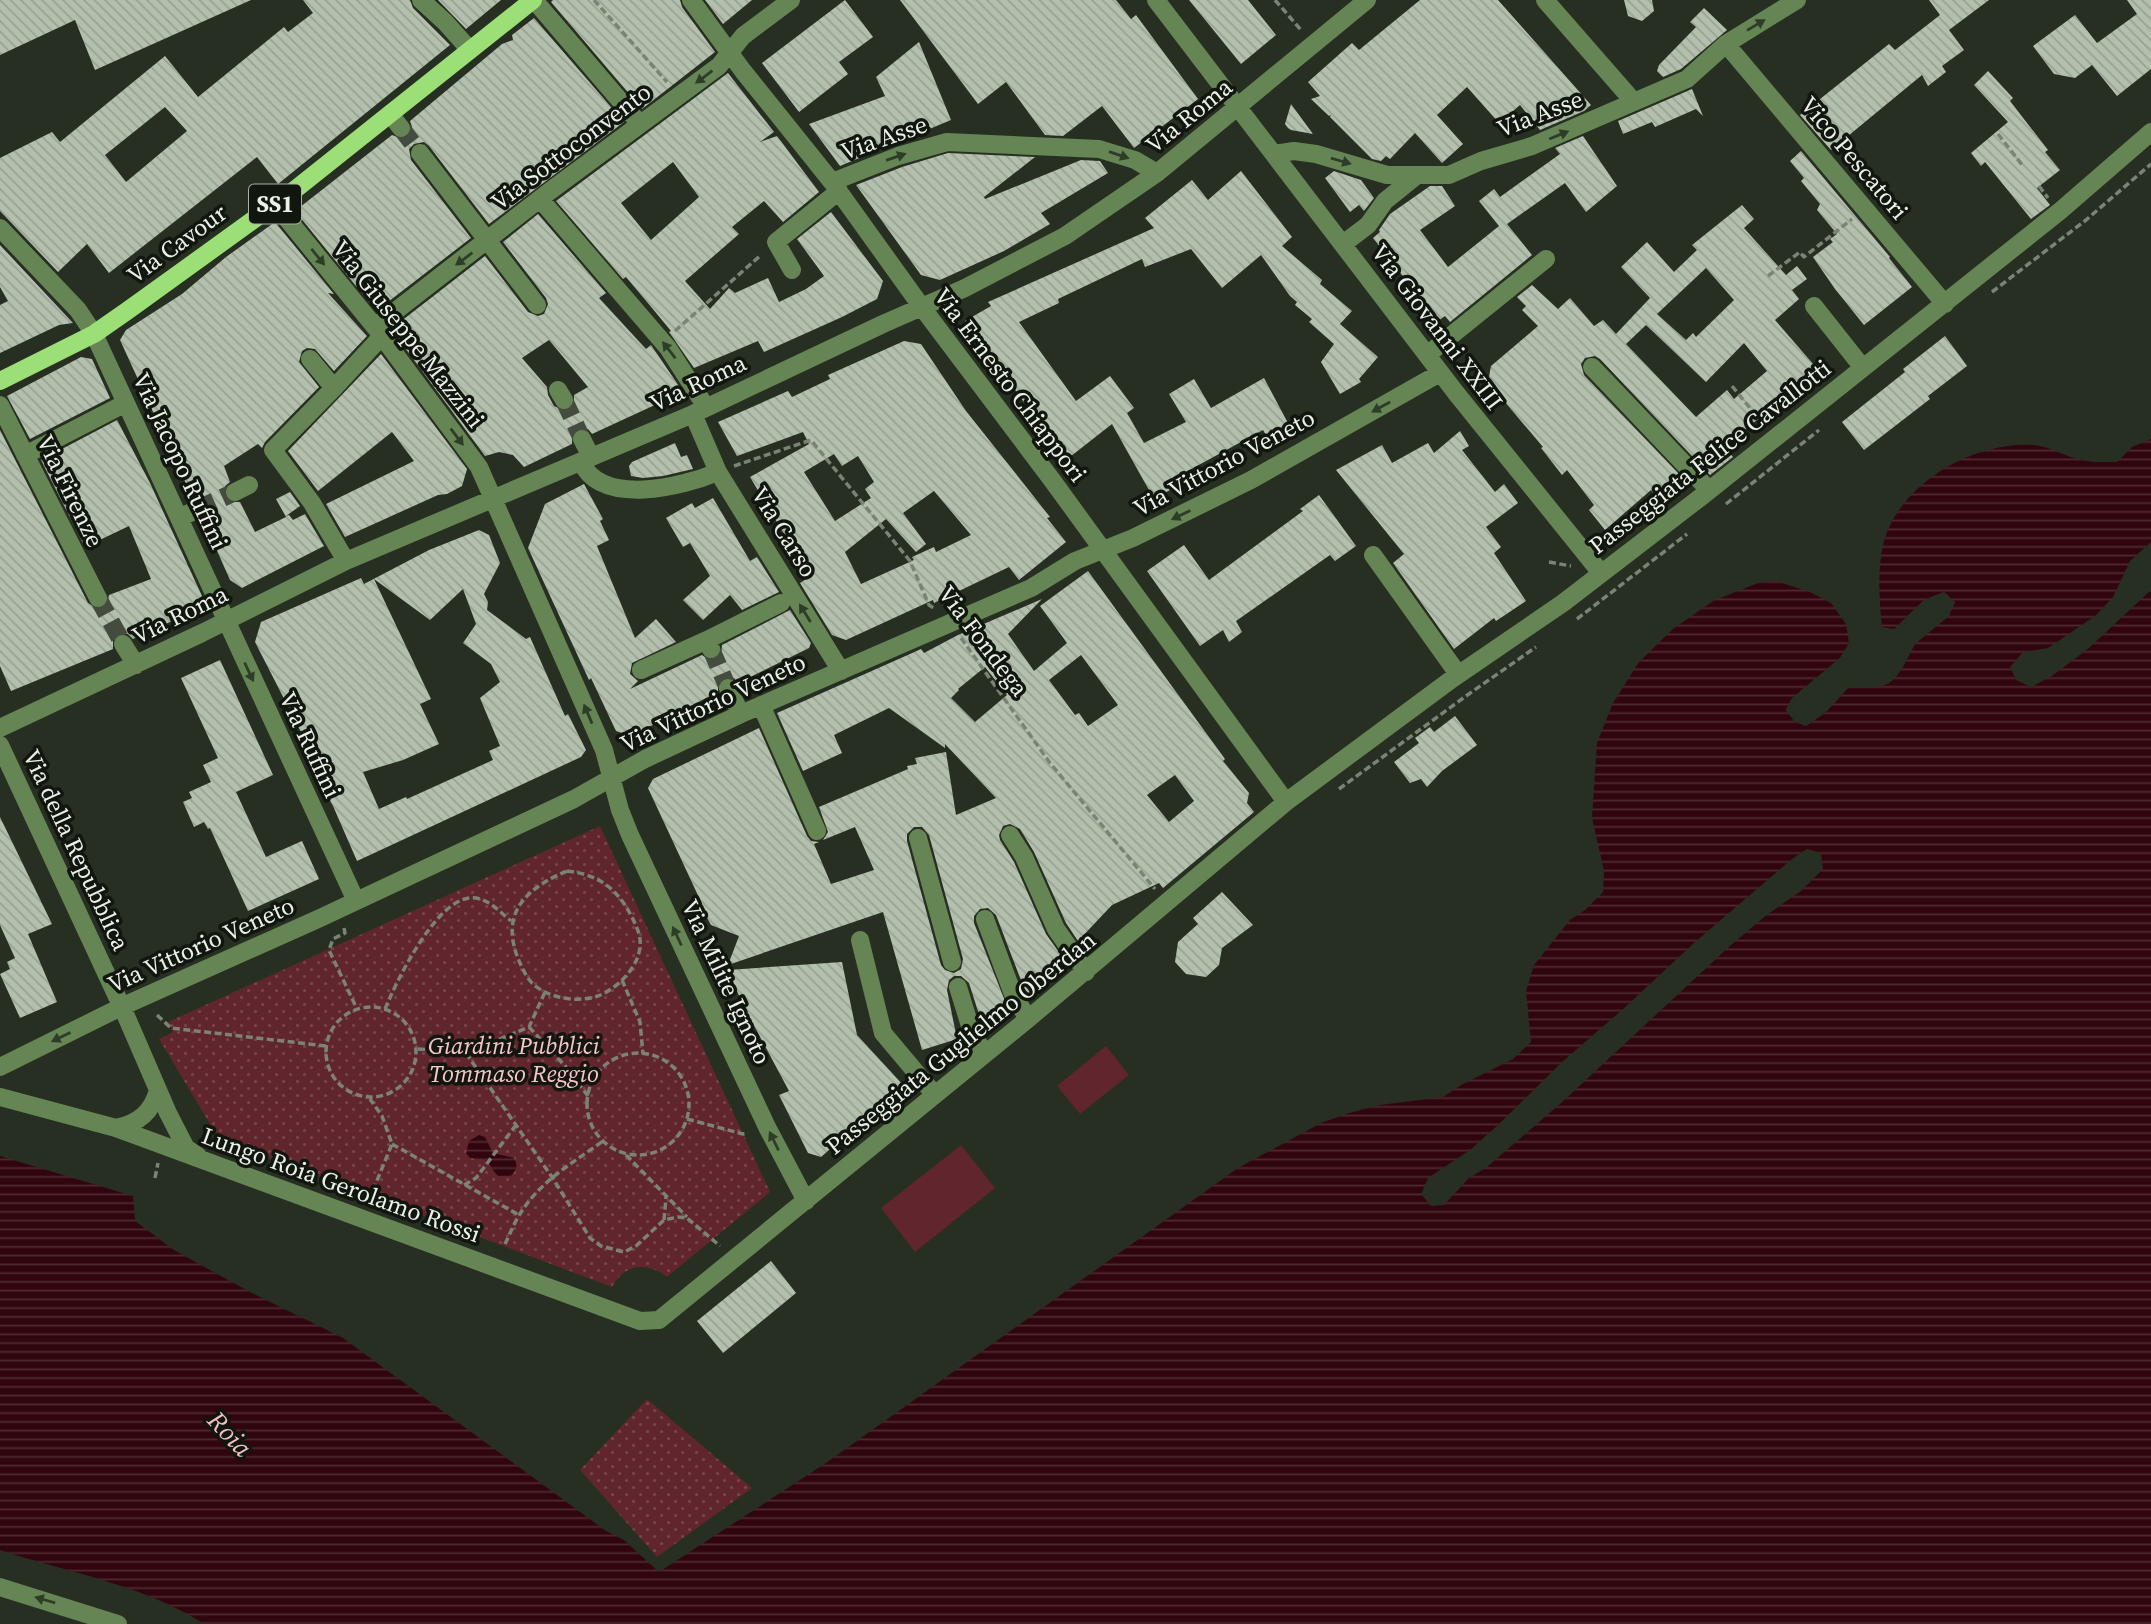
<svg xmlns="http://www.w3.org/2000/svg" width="2151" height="1624" viewBox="0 0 2151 1624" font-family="'Source Serif 4',serif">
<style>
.grass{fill:url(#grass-dots)}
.garden{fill:#60252d}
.water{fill:url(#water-rules)}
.pier{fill:#262f21}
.building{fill:url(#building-back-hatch);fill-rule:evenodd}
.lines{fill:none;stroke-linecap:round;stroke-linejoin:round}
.minor-tunnel{stroke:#444c3f;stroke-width:18;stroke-dasharray:18 9;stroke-linecap:butt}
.path{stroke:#7b8377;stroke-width:3.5;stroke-dasharray:7 3.5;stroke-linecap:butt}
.minor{stroke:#658554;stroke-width:18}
.major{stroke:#9ddf77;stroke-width:18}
.oneway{fill:#2e3d27}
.labels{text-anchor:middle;stroke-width:7;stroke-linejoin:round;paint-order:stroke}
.shield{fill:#11160f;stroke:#aaafa7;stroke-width:2}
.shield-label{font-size:23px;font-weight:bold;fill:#ebf1e8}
.street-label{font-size:24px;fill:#ebf1e8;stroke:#11160f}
.park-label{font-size:24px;font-style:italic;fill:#f9c5c9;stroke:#11160f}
.water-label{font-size:26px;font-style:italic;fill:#f3bfc3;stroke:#11160f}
</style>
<defs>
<pattern id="grass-dots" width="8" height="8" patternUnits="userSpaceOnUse" patternTransform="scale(1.75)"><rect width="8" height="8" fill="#60252d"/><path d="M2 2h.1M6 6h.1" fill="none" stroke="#77454b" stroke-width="1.8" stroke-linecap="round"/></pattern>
<pattern id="water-rules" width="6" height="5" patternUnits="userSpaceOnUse" patternTransform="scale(1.75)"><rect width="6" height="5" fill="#31050e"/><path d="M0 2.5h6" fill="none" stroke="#4f2a31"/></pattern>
<pattern id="building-back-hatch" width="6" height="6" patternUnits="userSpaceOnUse" patternTransform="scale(1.75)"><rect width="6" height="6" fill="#b4c0ae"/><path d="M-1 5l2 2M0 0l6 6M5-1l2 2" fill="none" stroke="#98a294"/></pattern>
</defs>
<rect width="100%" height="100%" fill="#262f21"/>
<path class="grass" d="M600,826L770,1192L667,1277C646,1261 625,1264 612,1287L219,1139L159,1039L173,1032L168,1022Z
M647,1399L752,1488L657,1557L580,1470Z"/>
<path class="garden" d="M1106,1046L1129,1075L1080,1114L1057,1086Z
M961,1145L995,1188L915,1252L881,1208Z"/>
<path class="water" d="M2151,439V1624H204C142,1584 69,1573 0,1550V1156L133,1196L135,1221L174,1250L248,1291L343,1338L606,1531L624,1540L659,1572L826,1463L1238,1168L1321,1123L1349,1113L1380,1105L1443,1097L1461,1085L1513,1059L1531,1042L1526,991L1534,965L1570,920L1585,910L1603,892L1604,871L1592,818L1597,743L1613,703L1639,662L1673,629L1713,601L1758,583L1776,581L1810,592L1831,603L1846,624L1849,643L1840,658L1792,698L1786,710L1794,721L1806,726L1826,712L1848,688C1860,688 1876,689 1887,684C1901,678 1906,657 1914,645C1928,626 1945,626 1955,602L1944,592L1924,600L1894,630L1882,627C1879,599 1877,568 1884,541C1901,482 1975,441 2033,445C2048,446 2061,454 2074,458C2089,463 2102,462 2117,462L2132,447Z
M479,1135L485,1137L493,1153L514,1158C518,1166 517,1169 511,1176H498C483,1159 495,1161 470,1158L466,1153L469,1141Z"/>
<path class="pier" d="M2151,542V590L2089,648L2052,676L2031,687L2016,680L2010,667L2023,652L2048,648L2095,616L2113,597L2130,561Z
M1944,592L1955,602L1949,616L1915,644L1903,667L1888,684L1864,688H1848L1826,712L1806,726L1794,721L1786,710L1792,698L1840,658L1852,639V644L1842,661L1795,700L1790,710L1796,718L1805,722L1823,709L1847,685L1886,681L1900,665L1912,642L1946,613L1951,603L1943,596L1926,603L1895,633L1881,630L1878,627L1894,629L1924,600Z
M1807,849L1821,853L1823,869L1801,891L1768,914L1731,945L1560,1104L1487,1167L1469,1178L1444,1205L1431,1206L1421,1194L1428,1178L1470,1150L1498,1125L1562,1062L1622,1010L1695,942L1792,859Z"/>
<path class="building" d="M0,0H251L95,70L75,20L0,55Z
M303,0H410L413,8L450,45L278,184L257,157L109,273L87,244L58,272L0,211V158L52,132L60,142L165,56L198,97L284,27L288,32L313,13ZM165,107L187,131L126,182L105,155Z
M438,0H501L466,29Z
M553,0H680L682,7L715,52L642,109L551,2Z
M705,0H752L723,24Z
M845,0L873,37L839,62L848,74L799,112L762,63Z
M900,0H1116L1131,19L1136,15L1198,99L1134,148L1102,106L1063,136L1045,135L1006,82L978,104Z
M1189,0H1248L1276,35L1241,64Z
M1420,0H1498L1591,105L1584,111L1540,130L1520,105L1499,123L1467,87L1437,115L1463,144L1442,163L1415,133L1390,159L1386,156L1381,161L1372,159L1330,117L1331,115L1329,116L1311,99L1320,96L1308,82L1352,43L1359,50Z
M1624,0H1652L1654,11L1642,21L1628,16Z
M1929,0H1989L1949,30L1964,50L1942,66L1946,72L1928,86L1922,75L1831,150L1800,115L1889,44L1895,50L1940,15Z
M2127,0H2151V69L2117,96L2092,65L2075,78L2054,74L2033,46L2075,15L2097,43L2137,14Z
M1704,8L1727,30L1681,69L1663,77L1657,71L1659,65L1696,27L1690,22Z
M534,18L624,122L489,224L429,146L424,142L414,144L409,149L411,160L471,238L384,305L369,302L295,211L392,135L402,139L409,136L412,127L410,121L502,44L513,40L512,35Z
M919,42L951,120L840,166L809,124L885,96L876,77Z
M1988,71L2013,98L2010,101L2048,150L2045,152L2060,170L2037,188L2050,205L2031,219L1985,162L1981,166L1971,153L2008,122L1974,85Z
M728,73L774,132L760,142L777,136L819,192L783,222L764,201L732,227L739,234L685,281L710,309L729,288L735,293L768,278L779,302L806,289L824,276L797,239L831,212L883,281L877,299L842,317L764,352L758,341L694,368L669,332L671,331L652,308L626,277L623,279L556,201ZM673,162L699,197L651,240L621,203Z
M1692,89L1703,116L1696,109L1655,127L1652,122L1623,134L1618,121Z
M1291,104L1313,134L1291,130L1288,128L1285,124Z
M1583,136L1617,186L1586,212L1565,183L1507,224L1532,255L1450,322L1445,316L1438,321L1373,238L1380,232L1379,230L1390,214L1430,186H1442L1455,206L1420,230L1448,267L1499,226L1479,201L1494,189L1500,197L1560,154L1555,148Z
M1801,151L1890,257L1889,258L1912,287L1864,325L1835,289L1813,257L1833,242L1830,239L1837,234L1817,210L1820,204L1801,181L1804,178L1790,161Z
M948,153L1035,157L984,197L985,199L1081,160L1100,161L1108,173L1041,213L1050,224L1004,251L940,280L921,275L856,185L902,167Z
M1241,171L1292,237L1282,246L1322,280L1320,284L1352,311L1340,324L1378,357L1359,379L1361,382L1340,394L1321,362L1334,344L1309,322L1312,319L1295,305L1297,302L1290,296L1261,255L1222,288L1191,249L1145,267L1142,259L1058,299L1059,303L1019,322L1076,401L1110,376L1134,408L1127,413L1144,443L1186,422L1169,394L1194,379L1211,408L1264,378L1289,425L1269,440L1263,430L1173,479L1177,486L1154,499L1112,424L1066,460L965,321L991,306L988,302L1154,228L1145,218L1192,180L1208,200Z
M1334,171L1361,180L1374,198L1364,211L1359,205L1350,212L1325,178Z
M1742,205L1754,219L1744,228L1786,275L1797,266L1807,279L1792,290L1799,299L1775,320L1814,365V373L1724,447L1733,457L1710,475L1600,359L1595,356L1585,358L1581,364L1584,375L1679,474L1654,494L1651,490L1605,530L1589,510L1594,505L1567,470L1562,475L1541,448L1543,447L1488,382L1491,366L1538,326L1522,310L1526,306L1517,297L1532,285L1558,309L1570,298L1594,326L1603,320L1616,334L1650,298L1621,267L1647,242L1674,272L1697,250L1692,245ZM1706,268L1734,300L1696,337L1693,333L1686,340L1657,314ZM1646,325L1706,382L1744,343L1767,371L1734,399L1727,390L1696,417L1626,344Z
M538,214L606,293L599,298L646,349L651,345L683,392L592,434L588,429H578L572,433V444L524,467L513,455L499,452L485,456L397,337L400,322L485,256L528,312L538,316L544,314L548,304L546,298L503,242ZM549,340L588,387L574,395V406L565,411L554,406L548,395L547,387L522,358Z
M275,222L334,294L328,293L367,336L334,371L315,349L307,348L302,351L299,362L319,387L265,442L262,448L258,444L224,466L230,482L225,486V496L229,502H240L255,532L286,517L276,499L290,492L300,506L286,516L289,515L293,520L305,514L324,546L242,588L230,580L203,519L208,515V505L204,499H193L120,340L126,330L182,294L226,257Z
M0,245L73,323L59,325L0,353V305L8,301L0,287Z
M1945,336L1967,366L1928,396L1930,399L1864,450L1842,422L1905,372L1903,369Z
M904,341L921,344L966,411L1050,517L1047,518L1066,542L1019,580L1009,567L934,603L933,600L846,640L832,635L800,583L814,574L789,538L787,539L750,477L809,444L803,432L737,456L718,422L788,391L792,397L830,379L828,375ZM834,454L842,466L858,456L874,482L865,489L871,498L835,521L804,472ZM934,491L971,535L936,552L934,547L912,557L914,560L861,584L845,552L886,519L916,552L926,544L903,513Z
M381,354L467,469L462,486L447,494L438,495L345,537L326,504L414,461L392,432L318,491L288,451Z
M81,357L92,359L110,398L30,439L7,396Z
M117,420L150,483L202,596L194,611L133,639L128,634H118L113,639V649L11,691L0,666V430L88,603L98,609L107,605L109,595L151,579L129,526L85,547L41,460Z
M1460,431L1469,446L1462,450L1495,492L1504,484L1518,503L1486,527L1501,547L1494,553L1526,601L1496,621L1494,618L1454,649L1393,563L1404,554L1336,470L1382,445L1392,463L1428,443L1434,453Z
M675,443L681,457L687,455L693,469L663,476L643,478L631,476L629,466L632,462Z
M584,484L603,519L600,521L609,540L597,546L635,638L656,619L676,642L632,663L630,674L638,681L630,689L702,655L709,660L716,659L721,655L722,645L790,610L811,643L809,648L738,683L734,678H724L718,682V692L631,736L616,731L591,678L589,680L528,548L545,504Z
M1319,495L1356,546L1335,561L1330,555L1236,621L1242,632L1229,642L1223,630L1200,646L1147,571L1184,545L1209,580L1303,511L1300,509Z
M713,498L750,561L757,557L779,592L742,610L730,595L703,620L683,600L710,576L690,543L683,547L666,518L692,503L695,508Z
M479,530L489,535L500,563L484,594L488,602L487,610L526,639L530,637L565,716L568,714L586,750L581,757L357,861L333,806L322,786L319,787L306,757L310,755L301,732L255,642L261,622L361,578L364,584L429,550ZM374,579L430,620L463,589L476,624L463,643L491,664L500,682L480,698L500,746L489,751L493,760L407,799L406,797L379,809L363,772L403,760L439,744L420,704L431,699Z
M1088,571L1225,759L1223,761L1249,793L1247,803L1254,812L1163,888L1159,883L1112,905L1078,941L1066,923L1034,852L1020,829L1010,824L1003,826L999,835L1000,840L1014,862L1046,934L1068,965L1027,996L996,915L988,908L980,909L974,916V923L1007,1006L983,1027L969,983L961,976H954L949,980L947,990L957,1039L922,1050L883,912L728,965L739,936L711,925L700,905L702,904L648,788L653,779L759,728L807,836L811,841L819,842L814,844L831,884L874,870L855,827L823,840L828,832L819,807L908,769L907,766L917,764L915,758L946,752L956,815L996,798L945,744V748L889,708L834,735L842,753L803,771L777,713L910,654L921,649L924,653L958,635L1042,599L1008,634L1034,671L1067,643L1040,606ZM1081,655L1118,705L1088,726L1079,713L1075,715L1049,680ZM985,667L1007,695L975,722L951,698L959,690L958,689ZM1175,775L1194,801L1169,822L1147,795ZM914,827H922L929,835L963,959L961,969L954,973L945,970L941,965L907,841V834Z
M220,660L273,775L236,792L266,857L302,841L319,879L248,911L210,828L208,829L204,822L194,827L183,802L192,798L189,792L211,782L203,765L218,758L181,678Z
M1455,716L1477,745L1442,771L1427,787L1421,779L1410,783L1394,762L1419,743L1415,738L1430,727L1434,732Z
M0,817L52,924L28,934L57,1002L20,1018L0,974L10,969L7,962L15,958L0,925Z
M1222,892L1253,925L1222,948L1219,965L1206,977L1186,974L1175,962L1178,942L1198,924L1193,918Z
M842,962L857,1035L903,1085L821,1157L808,1153L779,1095L789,1091L743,1005L728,970Z
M771,1261L796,1293L723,1353L697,1321Z"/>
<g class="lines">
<path class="minor-tunnel" d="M401,128L420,153
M564,400L582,439
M198,509L235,492
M98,598L123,644
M711,649L728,688"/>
<path class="path" d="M594,0L667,82
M1275,0L1301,30
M1998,134L2023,166
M2039,186L2048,198
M1768,276L1800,252L1804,257L1852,219
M1992,292L2086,220L2151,164
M675,331L761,255
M1732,386L1763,424
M734,466L811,440L910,561L929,605L935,609
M1726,504L1819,430
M1549,562L1571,566
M1577,619L1687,534
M961,638L1050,763L1155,889
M1339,789L1466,696L1536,647
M567,871C593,874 610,883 625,905C630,913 636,924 639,934C646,960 621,987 598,996C575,1004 538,997 526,975C497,923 515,893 567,871Z
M344,928L345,933L333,939L329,950L357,1009
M622,980L640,1022L643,1054
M326 1052a45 45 0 1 1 90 0a45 45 0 1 1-90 0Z
M385,1009C397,980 435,902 469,898C486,896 499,911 511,921
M157,1015L171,1028L326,1046
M529,1027L567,1068L588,1096
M418,1049L466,1053L529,1027L545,992
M466,1053L552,1177L590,1238L601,1246L624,1252L636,1246L664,1220L678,1217L687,1218L720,1246
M587 1104a51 51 0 1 1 102 0a51 51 0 1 1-102 0Z
M687,1119L743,1134L748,1133
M392,1144L519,1215
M626,1155L687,1217
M155,1178L158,1163
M464,1185L476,1178L516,1125
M369,1200L392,1144L382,1116L370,1099
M664,1220L666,1197
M505,1244C510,1234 514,1223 520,1214C539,1182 574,1162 603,1141"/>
<path class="minor" d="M421,0L445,22L470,50
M534,0L640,124
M691,0L743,71L832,182L921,306L1052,480L1286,802
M1156,0L1456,393L1601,573
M1545,0L1634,102
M1726,44L1945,304
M390,114L401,128
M420,153L537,305
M1274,154L1294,151L1316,154L1387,175H1449L1481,161L1532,146L1687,79L1726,44L1797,0
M832,182L898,156L947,142L1099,149L1135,160L1157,173
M540,199L668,348L706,407
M275,204L375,327L479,467L604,750L620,810L630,835L767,1127L806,1201
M0,228L78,310L94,334L356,901
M1343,244L1368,225L1385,201L1416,176
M792,270L776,242L839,191
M1814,306L1863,368
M375,327L550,191L719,66L743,36L791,0
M1427,355L1546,259
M310,359L334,388L382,336
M1592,367L1709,490
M334,388L273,450L312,503L346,561
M558,390L564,400
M0,405L98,598
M693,414L718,472L841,671
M582,439L591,457
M25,455L126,403
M581,462C602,507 682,487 718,472
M235,492L249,485
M179,518L198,509
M1373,555L1458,674
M123,644L136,665
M711,649L707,640L781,603
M641,670L707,640
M728,688L741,714
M761,705L817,831
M0,728L202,633L346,561L693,414L883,324L965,288L1065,236L1157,173L1367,0
M0,745L126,1016L168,1113L186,1148L198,1156
M1010,835L1024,857L1056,929L1086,972
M918,838L952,962
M985,919L1013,994L1028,1019
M860,940L883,1033L935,1095
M958,987L970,1026L984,1055
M0,1067L121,1007L318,919L574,799L645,759L741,714L1031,588L1075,561L1133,538L1251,480L1440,373
M0,1097L116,1128L640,1321L659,1320L1028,1019L1286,802L1452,679L1563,603L1701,497L2060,211L2151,132
M116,1128C139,1123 152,1112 158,1090
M0,1587L118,1624"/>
<path class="major" d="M0,381L94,334L127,311L292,192L533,0"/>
</g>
<defs><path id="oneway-solid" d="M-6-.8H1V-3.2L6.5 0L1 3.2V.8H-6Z" transform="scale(1.75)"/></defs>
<g class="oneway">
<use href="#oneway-solid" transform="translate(1756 25) rotate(-31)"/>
<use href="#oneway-solid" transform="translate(704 77) rotate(143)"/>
<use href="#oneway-solid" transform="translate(1559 135) rotate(-22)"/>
<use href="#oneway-solid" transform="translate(1119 155) rotate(19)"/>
<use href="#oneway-solid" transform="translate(896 157) rotate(-19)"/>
<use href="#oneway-solid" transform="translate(1341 161) rotate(16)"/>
<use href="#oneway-solid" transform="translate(318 257) rotate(51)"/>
<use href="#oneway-solid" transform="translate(464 259) rotate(143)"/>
<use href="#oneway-solid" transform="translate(669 350) rotate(-128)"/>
<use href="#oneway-solid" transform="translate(1381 407) rotate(151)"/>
<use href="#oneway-solid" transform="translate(457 437) rotate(53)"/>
<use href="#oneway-solid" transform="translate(1181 515) rotate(154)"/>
<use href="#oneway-solid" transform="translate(805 613) rotate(-122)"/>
<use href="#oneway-solid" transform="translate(249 672) rotate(65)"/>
<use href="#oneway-solid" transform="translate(588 714) rotate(-113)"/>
<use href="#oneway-solid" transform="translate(677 936) rotate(-115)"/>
<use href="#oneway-solid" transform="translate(61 1037) rotate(154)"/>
<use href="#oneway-solid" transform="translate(774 1141) rotate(-116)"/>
<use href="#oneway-solid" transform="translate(45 1600) rotate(-164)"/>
</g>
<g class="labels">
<rect class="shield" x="249" y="184.5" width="52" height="39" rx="5"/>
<g class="shield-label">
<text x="275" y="212">SS1</text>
</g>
<g class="street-label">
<text transform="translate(1540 114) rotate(-21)" y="8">Via Asse</text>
<text transform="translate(1189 116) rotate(-39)" y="8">Via Roma</text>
<text transform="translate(884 138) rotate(-19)" y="8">Via Asse</text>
<text transform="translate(571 147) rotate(-37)" y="8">Via Sottoconvento</text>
<text transform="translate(1854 158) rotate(50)" y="8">Vico Pescatori</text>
<text transform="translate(177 244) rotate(-36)" y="8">Via Cavour</text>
<text transform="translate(1437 327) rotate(53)" y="8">Via Giovanni XXIII</text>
<text transform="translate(408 334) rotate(52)" y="8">Via Giuseppe Mazzini</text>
<text transform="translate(698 383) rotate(-25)" y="8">Via Roma</text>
<text transform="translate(1010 385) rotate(53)" y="8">Via Ernesto Chiappori</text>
<text transform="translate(1710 457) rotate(-38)" y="8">Passeggiata Felice Cavallotti</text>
<text transform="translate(180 461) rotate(65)" y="8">Via Jacopo Ruffini</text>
<text transform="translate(1224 463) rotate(-28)" y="8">Via Vittorio Veneto</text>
<text transform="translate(70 491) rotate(64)" y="8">Via Firenze</text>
<text transform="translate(784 532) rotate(58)" y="8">Via Carso</text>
<text transform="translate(180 615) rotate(-26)" y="8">Via Roma</text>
<text transform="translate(983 641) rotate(53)" y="8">Via Fondega</text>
<text transform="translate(713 703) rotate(-25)" y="8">Via Vittorio Veneto</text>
<text transform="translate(310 745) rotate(65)" y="8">Via Ruffini</text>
<text transform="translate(76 850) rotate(65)" y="8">Via della Repubblica</text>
<text transform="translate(201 945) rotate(-24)" y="8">Via Vittorio Veneto</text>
<text transform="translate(726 982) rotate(65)" y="8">Via Milite Ignoto</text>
<text transform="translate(961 1043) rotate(-39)" y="8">Passeggiata Guglielmo Oberdan</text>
<text transform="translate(341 1185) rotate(20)" y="8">Lungo Roia Gerolamo Rossi</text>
</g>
<g class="park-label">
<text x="514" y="1054">Giardini Pubblici<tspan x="514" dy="28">Tommaso Reggio</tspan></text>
</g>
<g class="water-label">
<text transform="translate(230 1434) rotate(47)" y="9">Roia</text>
</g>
</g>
</svg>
